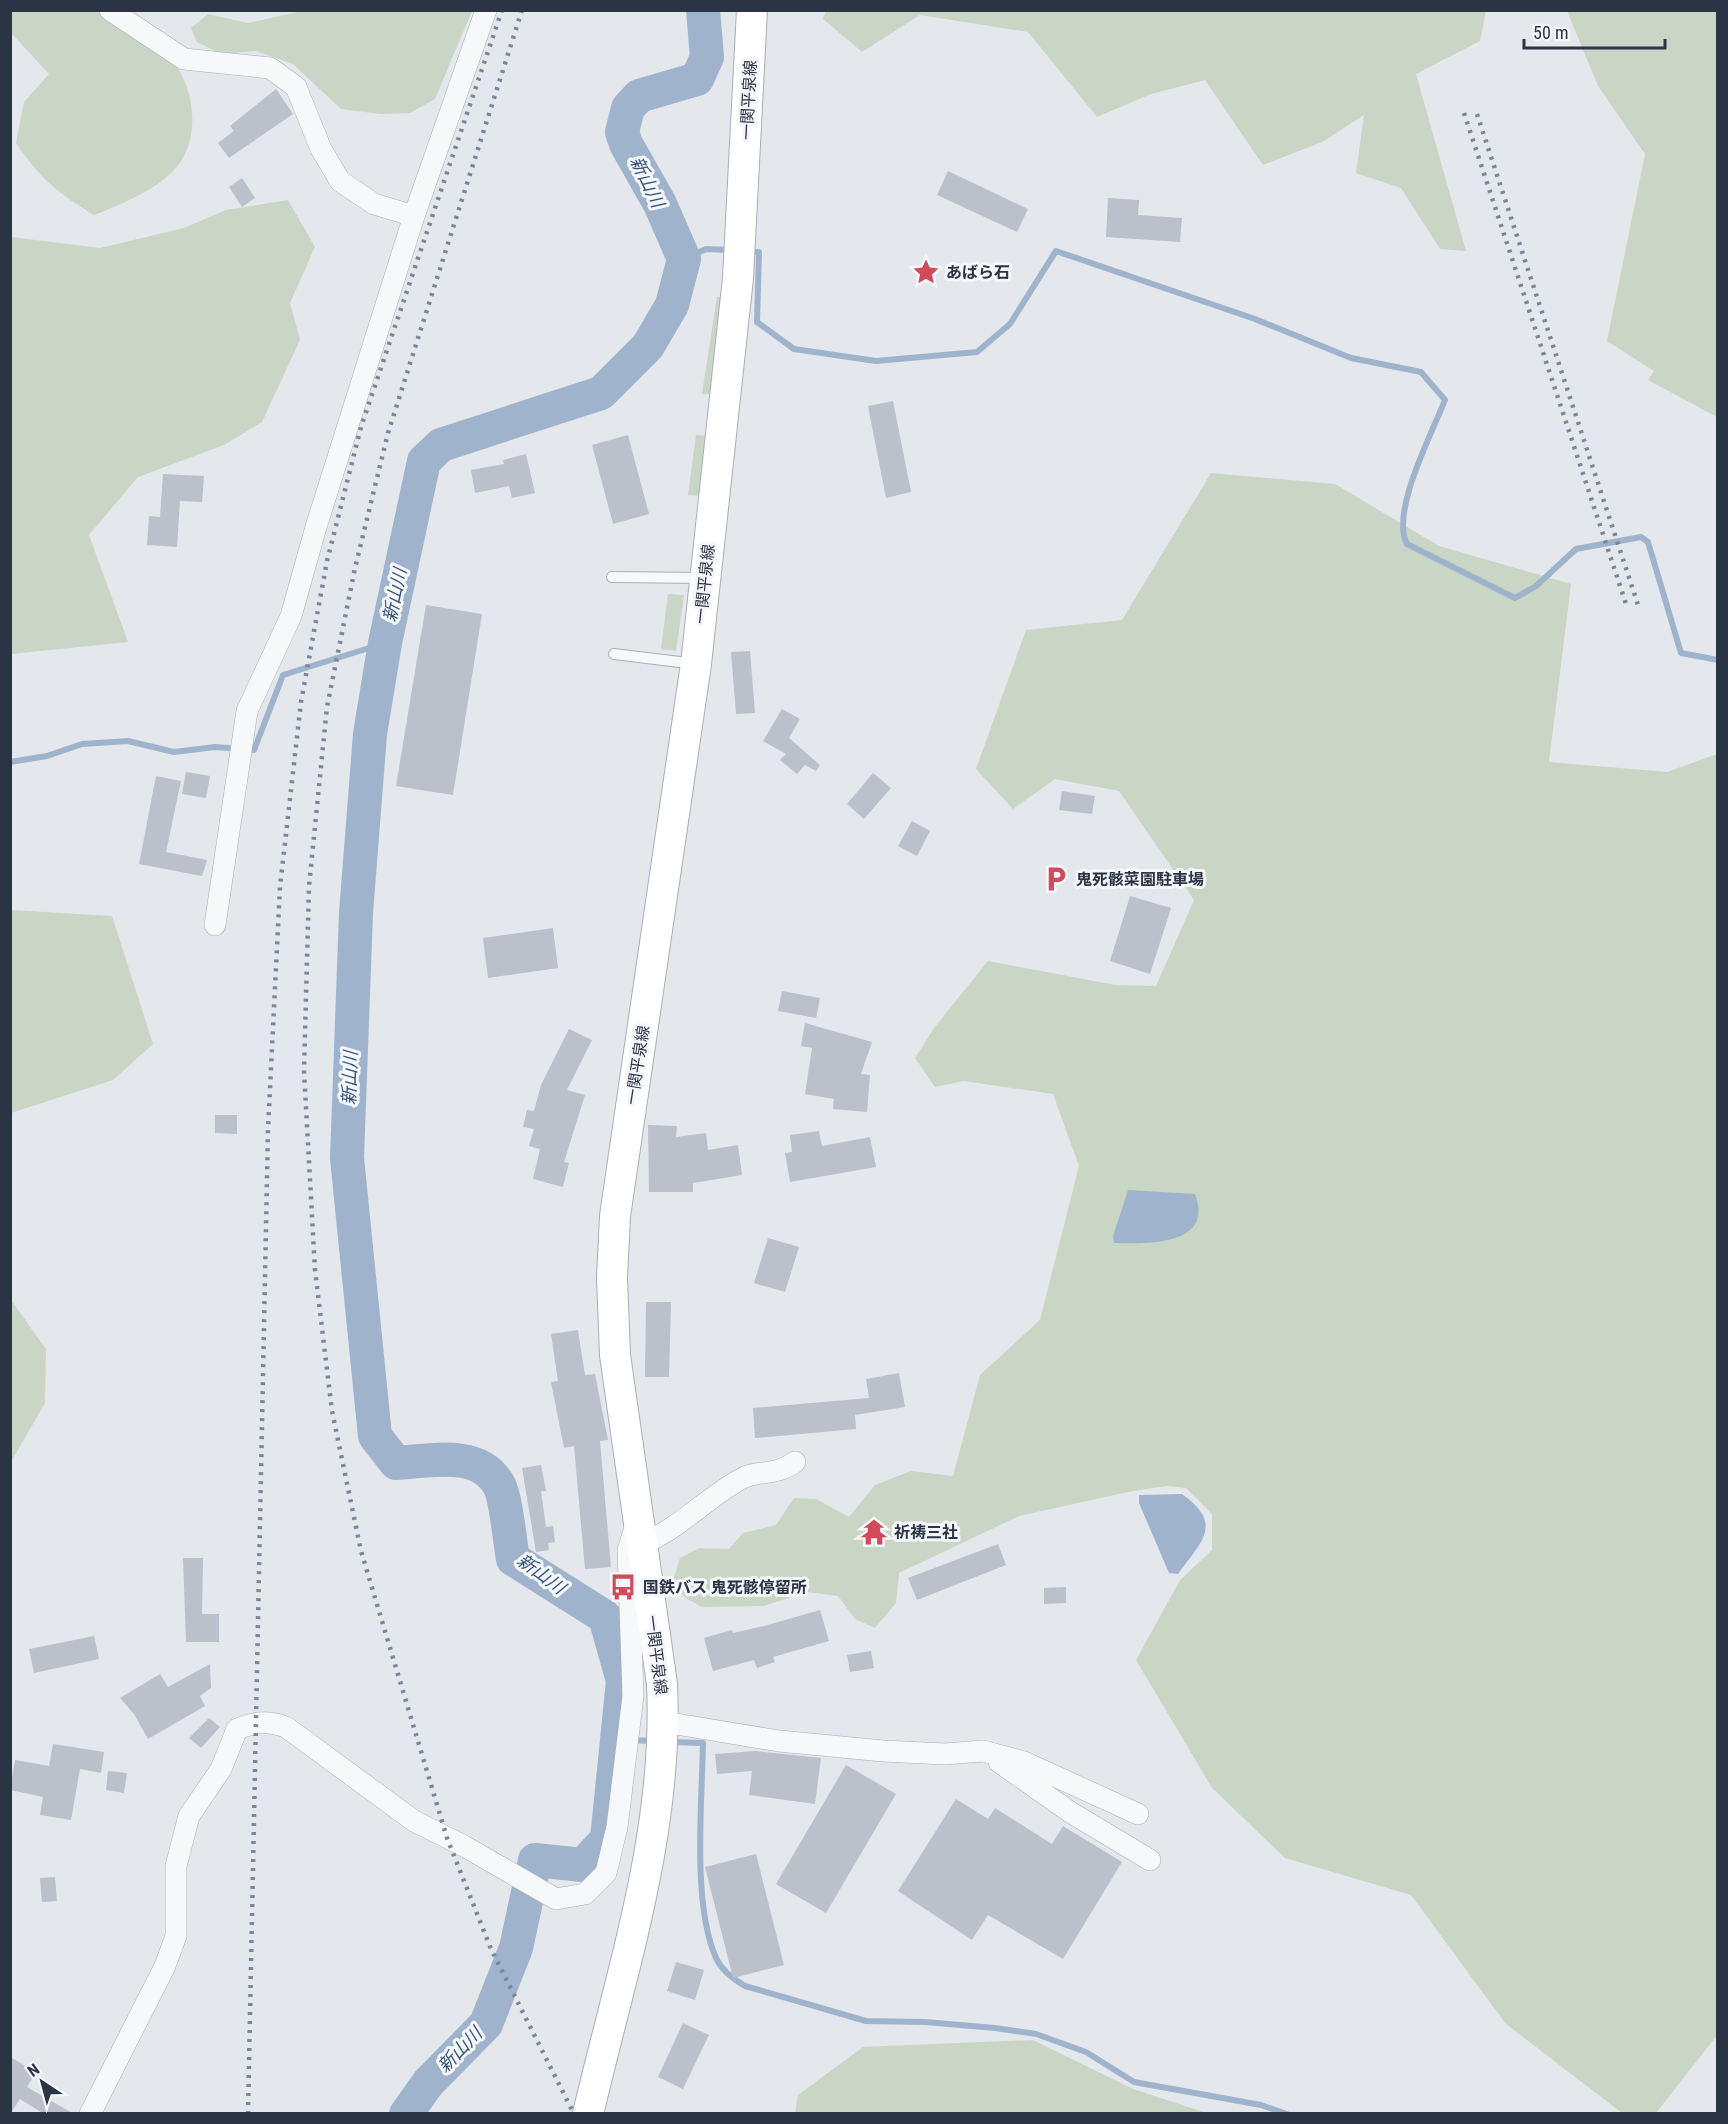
<svg xmlns="http://www.w3.org/2000/svg" width="1728" height="2124" viewBox="0 0 1728 2124" font-family="'Roboto Condensed','Noto Sans JP',sans-serif">
<style>
.green{fill:#c9d6c5}
.water{fill:#9fb4cc}
.lines{fill:none;stroke-linecap:round;stroke-linejoin:round}
.stream{stroke:#9fb4cc;stroke-width:6}
.river{stroke:#9fb4cc;stroke-width:34}
.building{fill:#bbc0ca}
.lane-casing{stroke:#a9aeb7;stroke-width:12}
.street-casing{stroke:#a9aeb7;stroke-width:22}
.secondary-casing{stroke:#a9aeb7;stroke-width:32}
.lane{stroke:#f7f8fa;stroke-width:10}
.street{stroke:#f7f8fa;stroke-width:21}
.secondary{stroke:#fff;stroke-width:30}
.rail{stroke:#7d8696;stroke-width:4.5;stroke-dasharray:3 6;stroke-linecap:butt}
.labels{text-anchor:middle;stroke-width:6;stroke-linejoin:round;paint-order:stroke}
.street-label{font-size:16px;fill:#2b3445;stroke:#f4f6f9}
.poi-label{font-size:16px;font-weight:bold;fill:#2b3445;stroke:#f4f6f9;text-anchor:start}
.water-label{font-size:18px;font-style:italic;fill:#34527a;stroke:#f4f6f9}
</style>
<rect width="100%" height="100%" fill="#e4e7ec"/>
<path class="green" d="M306,10L472,11L435,99L410,113L381,114L341,109L293,64L256,51L221,54L197,42L191,28L208,14L248,23Z
M826,10L1486,11L1480,41L1416,74L1466,251L1440,249L1401,188L1356,173L1364,115L1322,142L1263,165L1205,80L1151,94L1097,117L1028,32L920,15L862,52L823,19Z
M11,11C28,11 84,6 97,12C111,18 160,47 170,58C194,84 201,134 179,164C160,189 122,204 94,215C56,192 42,180 16,143L24,102L49,74L11,33Z
M1567,11H1717V417L1648,380L1654,371L1607,341L1645,154L1598,86Z
M288,200L315,247L290,303L300,340L262,422L224,445L138,477L89,535L128,642L11,654V237L100,248L184,228L226,210Z
M717,297H721L712,394H702Z
M696,435L709,436L703,496L688,495Z
M1211,473L1335,484L1439,546L1571,584L1549,762L1667,772L1717,754L1718,2034L1656,2113H1622L1506,2024L1411,1895L1285,1858L1212,1788L1136,1660L1180,1580L1212,1550V1514L1186,1488L1166,1486L1128,1492L1019,1516L899,1573L896,1603L875,1628L855,1619L838,1596L807,1592L764,1606L702,1607L686,1598L672,1584L680,1558L699,1548L729,1549L743,1533L776,1525L794,1498L816,1499L849,1517L875,1485L911,1471L953,1476L980,1375L1040,1320L1079,1166L1053,1094L964,1081L935,1087L915,1058L934,1028L988,961L1115,985L1156,986L1194,900L1119,791L1055,779L1013,809L976,769L1026,630L1122,620Z
M668,594L684,595L676,651L661,649Z
M11,910L112,916L153,1044L113,1080L11,1113Z
M11,1300L46,1349L45,1403L11,1462Z
M1033,2040L1133,2089L1207,2113H795L798,2095L863,2047Z"/>
<path class="water" d="M1128,1190L1195,1194C1215,1246 1147,1244 1114,1243L1113,1236Z
M1182,1494C1224,1524 1202,1541 1178,1574L1169,1573L1139,1503V1495Z"/>
<g class="lines">
<path class="stream" d="M748,252H759L757,322L794,349L876,361L977,352L1010,324L1056,251L1255,319L1351,358L1421,372L1445,400C1432,433 1390,513 1407,544L1515,598L1536,586L1576,549L1641,537L1648,542L1681,653L1718,660
M684,259L706,249L732,250
M10,762L47,756L82,744L128,741L174,752L215,747L254,750L283,675L385,643
M630,1740L653,1741
M669,1742L703,1743C702,1803 692,1904 716,1958C722,1971 733,1979 745,1986L866,2021L925,2022L995,2028L1036,2034L1086,2052L1134,2082L1261,2105L1287,2114"/>
<path class="river" d="M406,2114L428,2083L486,2024L516,1948L535,1860L583,1865L607,1839L623,1681L605,1617L513,1559C510,1543 506,1497 499,1485C479,1449 430,1461 396,1463L375,1436L347,1158L356,913L370,734L385,643L424,461L441,445L601,393L648,346L672,305L684,259L660,204L626,144L622,132L628,108L639,96L697,79L707,57L703,10"/>
</g>
<path class="building" d="M276,89L293,114L229,158L218,143L234,131L230,126Z
M948,171L1028,209L1017,232L937,195Z
M242,178L255,198L242,207L229,187Z
M1108,198L1139,200L1138,215L1182,218L1180,242L1106,237Z
M893,401L911,492L886,498L868,406Z
M628,435L649,514L613,524L592,445Z
M526,454L535,493L512,498L509,486L475,493L471,470L504,464L503,460Z
M163,474L204,476L202,502L180,501L177,547L147,545L149,516L160,517Z
M426,605L482,614L453,795L396,786Z
M750,651L755,713L736,714L731,652Z
M782,709L800,719L789,738L820,765L816,771L805,765L797,774L780,760L786,754L763,741Z
M186,772L210,776L206,798L182,794Z
M873,773L891,788L864,819L847,804Z
M156,776L181,781L166,852L207,860L202,876L139,864Z
M1062,791L1095,796L1092,814L1059,810Z
M912,821L930,831L917,856L898,846Z
M1130,896L1171,908L1150,974L1110,961Z
M553,928L558,968L488,978L483,938Z
M782,991L820,998L816,1018L778,1011Z
M805,1023L872,1042L861,1074L870,1075L867,1112L833,1109L834,1099L805,1094L812,1048L801,1046Z
M569,1029L592,1040L567,1090L585,1095L564,1162L569,1163L563,1187L533,1179L540,1149L529,1146L534,1129L523,1127L527,1110L534,1111L541,1085Z
M215,1115H237V1134L215,1133Z
M648,1125L677,1126L676,1137L706,1133L708,1150L738,1145L742,1175L693,1183V1192H649Z
M819,1131L822,1146L870,1137L876,1167L790,1182L785,1153L792,1152L790,1135Z
M768,1238L799,1247L785,1292L754,1283Z
M646,1302H671L669,1377H645Z
M578,1330L585,1375L595,1374L608,1440L600,1441L611,1567L585,1569L574,1446L564,1448L551,1382L558,1381L551,1334Z
M899,1373L905,1407L855,1415L856,1429L755,1438L753,1408L869,1398L866,1379Z
M541,1465L546,1491H541L546,1527L553,1526L555,1542L548,1543L549,1550L536,1552L522,1468Z
M998,1544L1006,1565L917,1600L908,1578Z
M183,1558H203L202,1614H219V1642H186Z
M1066,1587V1603L1044,1604V1588Z
M820,1610L829,1641L773,1657L775,1662L757,1668L754,1660L713,1671L704,1638L732,1630L733,1633L764,1626Z
M94,1636L99,1659L34,1673L29,1649Z
M871,1651L874,1668L850,1672L847,1655Z
M210,1664L211,1688L200,1696L205,1706L148,1739L134,1714L120,1698L160,1674L168,1687Z
M209,1718L220,1727L201,1748L189,1738Z
M53,1744L104,1752L101,1773L80,1769L71,1820L40,1815L43,1797L10,1790L15,1760L49,1766Z
M755,1751L821,1758L815,1804L749,1795L752,1771L717,1774L715,1754Z
M846,1765L896,1794L826,1913L776,1884Z
M108,1771L127,1773L124,1793L106,1790Z
M956,1799L988,1819L995,1808L1052,1844L1063,1826L1122,1862L1063,1959L988,1915L972,1940L898,1891Z
M756,1854L784,1965L733,1978L705,1867Z
M55,1877L57,1901L42,1902L40,1878Z
M676,1962L704,1970L695,2000L667,1991Z
M683,2023L709,2035L683,2089L658,2077Z
M10,2057L36,2072L27,2087L74,2114H44L20,2099L10,2114Z"/>
<g class="lines">
<g class="lane-casing">
<path id="lane" d="M612,577L705,578
M614,654L696,664"/>
</g>
<g class="street-casing">
<path id="street" d="M110,10L184,59L270,68L296,87L321,149L340,181L374,204L414,216
M215,925L247,711L291,616L316,527L414,216L486,10
M642,1544C680,1528 704,1500 739,1480C756,1469 775,1477 795,1462
M664,1722L779,1741L883,1751L945,1754L983,1751L1024,1762L1138,1814
M999,1762L1070,1812L1150,1860
M90,2114L165,1966L176,1936V1866L189,1816L221,1769L237,1729C256,1722 267,1720 286,1727L414,1821L464,1846L556,1899L585,1894L606,1873L617,1827L633,1696L628,1550L635,1528"/>
</g>
<g class="secondary-casing">
<path id="secondary" d="M588,2114C621,1972 669,1832 662,1684L615,1355L612,1278L615,1216L696,664L738,278L752,10"/>
</g>
<use href="#lane" class="lane"/>
<use href="#street" class="street"/>
<use href="#secondary" class="secondary"/>
<path class="rail" d="M522,10L388,433L355,568L327,707L309,886L304,1071L315,1270L332,1411L361,1551L447,1838L491,1949L574,2114
M1464,113L1627,607
M1477,114L1638,605
M248,2114L268,1129L280,887L301,702L327,561L361,427L502,10"/>
</g>
<defs>
<g id="sight-bare" transform="scale(2.07)"><path d="M0-6L1.8-2.2L6-1.7L2.9 1.2L3.7 5.4L0 3.3L-3.7 5.4L-2.9 1.2L-6-1.7L-1.8-2.2Z" fill="#d1495b" stroke="#f4f6f9" stroke-width="2.5" paint-order="stroke"/></g>
<g id="parking-bare" transform="scale(2.07)"><path d="M-3.5-5.5H1a3.5 3.5 0 0 1 0 7H-1V5.5H-3.5ZM-1-3.4V-.6H.8a1.4 1.4 0 0 0 0-2.8Z" fill="#d1495b" stroke="#f4f6f9" stroke-width="2.5" paint-order="stroke"/></g>
<g id="temple-bare" transform="scale(2.07)"><path d="M0-6L5-2H3V0L6.5 2.5H4V6H1.5V3h-3V6H-4V2.5H-6.5L-3 0V-2H-5Z" fill="#d1495b" stroke="#f4f6f9" stroke-width="2.5" paint-order="stroke"/></g>
<g id="bus-bare" transform="scale(2.07)"><path d="M-5-6H5V4H4V6H2V4H-2V6H-4V4H-5ZM-3.5-4V0h7V-4ZM-3.5 1.2v1.5H-2V1.2ZM2 1.2v1.5H3.5V1.2Z" fill="#d1495b" stroke="#f4f6f9" stroke-width="2.5" paint-order="stroke"/></g>
</defs>
<g fill-rule="evenodd">
<use href="#sight-bare" x="926" y="272"/>
<use href="#parking-bare" x="1056" y="879"/>
<use href="#temple-bare" x="874" y="1532"/>
<use href="#bus-bare" x="623" y="1587"/>
</g>
<g class="labels">
<g class="street-label">
<text transform="translate(748 100) rotate(-87)" y="6">一関平泉線</text>
<text transform="translate(704 584) rotate(-84)" y="6">一関平泉線</text>
<text transform="translate(637 1065) rotate(-81)" y="6">一関平泉線</text>
<text transform="translate(657 1655) rotate(83)" y="6">一関平泉線</text>
</g>
<g class="poi-label">
<text x="946" y="278">あばら石</text>
<text x="1076" y="885">鬼死骸菜園駐車場</text>
<text x="894" y="1538">祈祷三社</text>
<text x="643" y="1593">国鉄バス 鬼死骸停留所</text>
</g>
<g class="water-label">
<text transform="translate(647 182) rotate(64)" y="6">新山川</text>
<text transform="translate(395 595) rotate(-78)" y="6">新山川</text>
<text transform="translate(350 1078) rotate(-88)" y="6">新山川</text>
<text transform="translate(541 1574) rotate(36)" y="6">新山川</text>
<text transform="translate(460 2050) rotate(-46)" y="6">新山川</text>
</g>
</g>
<rect width="1728" height="2124" fill="none" stroke="#2b3445" stroke-width="24"/>
<g transform="translate(42 2082) rotate(324)" stroke="#f4f6f9" stroke-width="4.5" paint-order="stroke">
<path d="M0-4.5L10 22L0 15L-10 22Z" fill="#2b3445"/>
<text y="-9" font-size="16" font-weight="bold" text-anchor="middle" fill="#2b3445">N</text>
</g>
<path d="M1524 39v9h141v-9" fill="none" stroke="#2b3445" stroke-width="3"/>
<text x="1533" y="39" font-size="18" fill="#2b3445" stroke="#f4f6f9" stroke-width="4.5" paint-order="stroke">50 m</text>
</svg>
